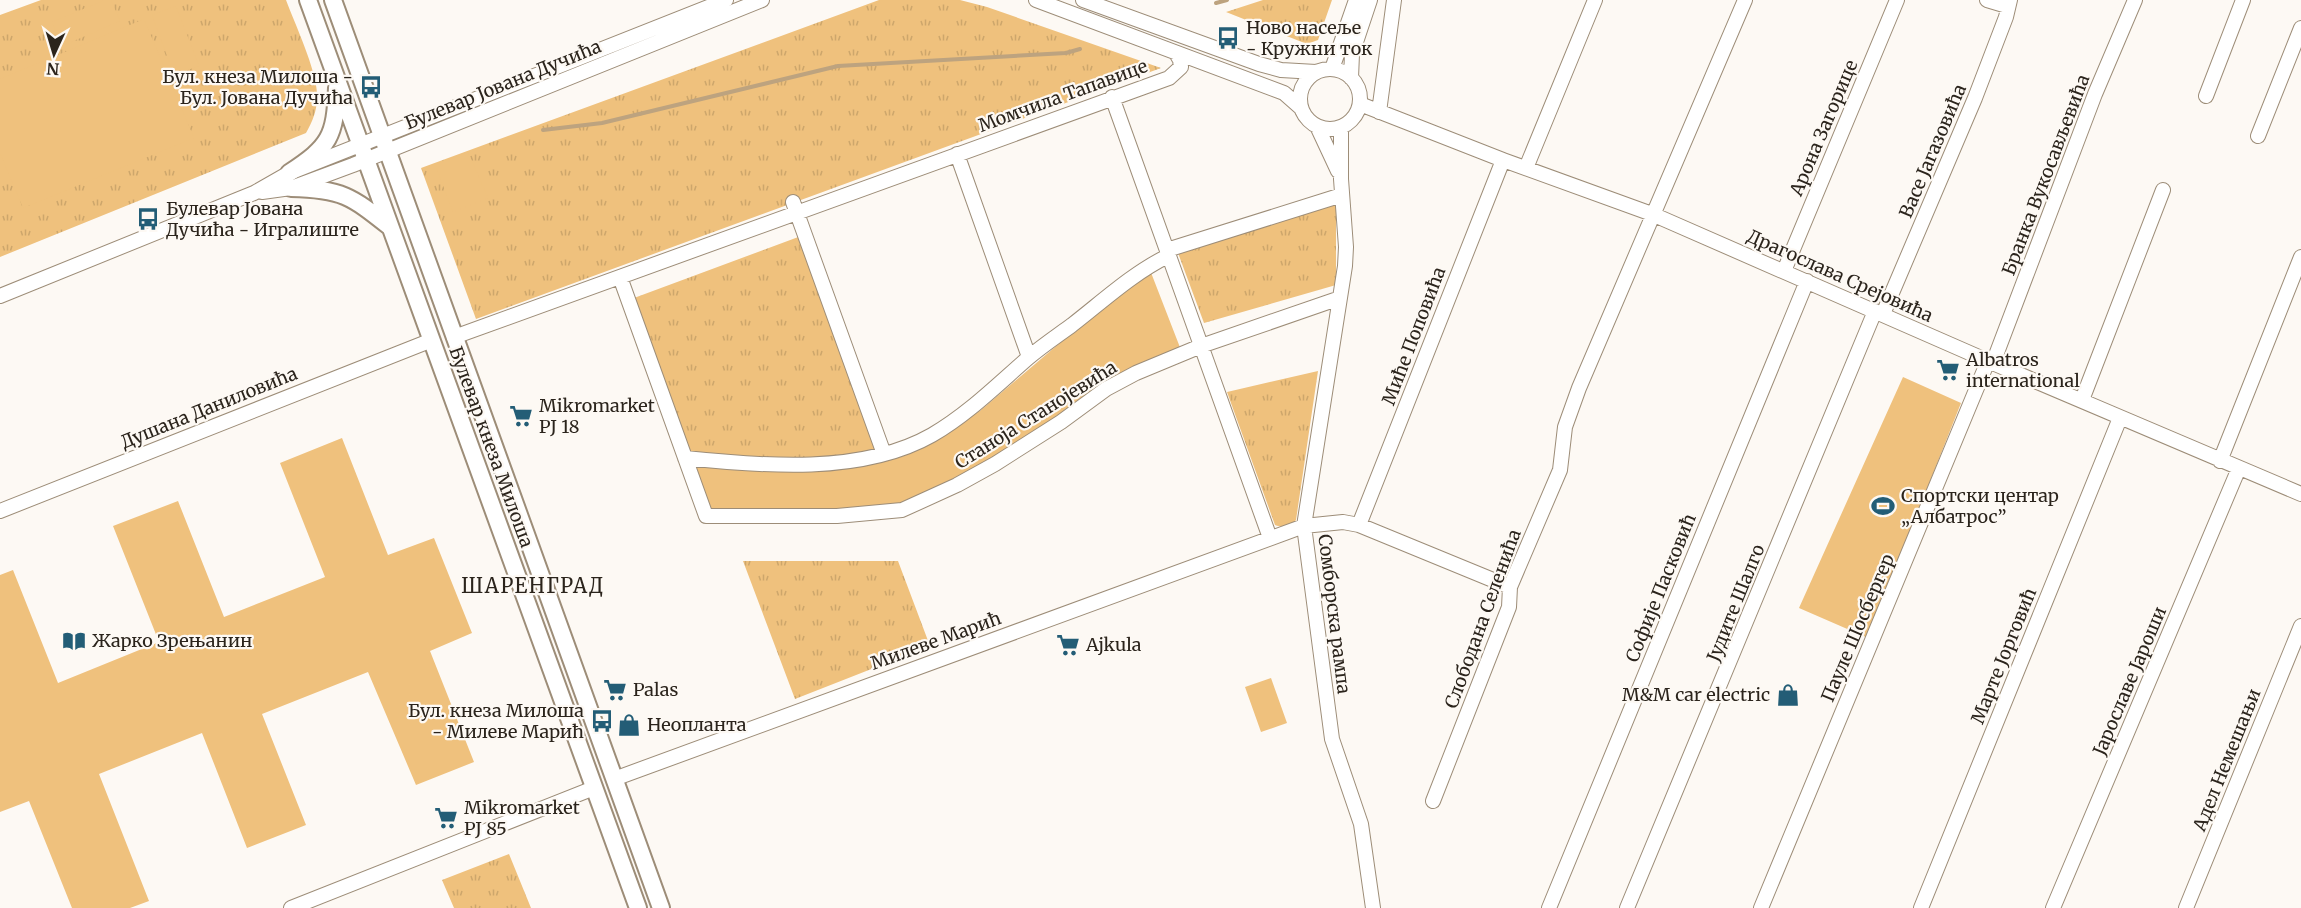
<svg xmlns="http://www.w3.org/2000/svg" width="2301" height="908" viewBox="0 0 2301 908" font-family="Merriweather,serif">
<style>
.grass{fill:url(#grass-tufts)}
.park{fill:#efc17d}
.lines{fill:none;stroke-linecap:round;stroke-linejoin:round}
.stream{stroke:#bda37f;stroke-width:4}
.minor-casing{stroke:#9d8d78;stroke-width:16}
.major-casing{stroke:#9d8d78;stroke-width:20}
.minor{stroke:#fff;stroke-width:14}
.major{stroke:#fff;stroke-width:16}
.labels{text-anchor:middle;stroke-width:4.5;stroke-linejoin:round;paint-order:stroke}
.poi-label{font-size:18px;fill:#2b241c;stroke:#fdf9f4;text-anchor:start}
.street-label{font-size:18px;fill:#2b241c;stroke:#fdf9f4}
.neighbourhood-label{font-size:20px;letter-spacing:1.5px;fill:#2b241c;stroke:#fdf9f4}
</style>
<defs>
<pattern id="grass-tufts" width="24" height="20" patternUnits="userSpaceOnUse" patternTransform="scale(1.5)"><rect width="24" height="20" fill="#efc17d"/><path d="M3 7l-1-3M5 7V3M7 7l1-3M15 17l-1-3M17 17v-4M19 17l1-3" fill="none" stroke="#cda66b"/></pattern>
</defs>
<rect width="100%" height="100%" fill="#fdf9f4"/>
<path class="grass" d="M41,0H286C295,24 316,69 317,93C318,108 313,121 306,133L0,257V15Z
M879,0H960L987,7L1161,68L476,319L421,168Z
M1263,0H1332L1318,40L1307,44L1226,12Z
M1336,201V285L1204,323L1178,253Z
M801,236L878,450L809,460H751L689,453L634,298Z
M1318,371L1296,520C1291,527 1283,528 1275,525L1227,392Z
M743,561H898L930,646L795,699Z
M509,854L531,908H454L442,880Z"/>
<path class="park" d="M105,0H111L120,21L62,46L52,22Z
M176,6L199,66L174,75L152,15Z
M144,19L194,138L23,208L0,153V79Z
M468,152L488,198L453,212L435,164Z
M1150,270L1181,350L990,462L905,504L838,510H708L692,463L750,470H810L935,440L981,410L1095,313Z
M1903,377L1961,403L1868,638L1799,608Z
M342,438L388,555L434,538L472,633L430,651L474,762L416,785L368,672L262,714L306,825L247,848L202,733L99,774L149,901L130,908H72L29,801L0,812V575L13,570L58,683L159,642L113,526L178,501L224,617L325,577L280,463Z
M1271,678L1287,723L1261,732L1245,687Z"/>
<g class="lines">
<path class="stream" d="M1216,3L1227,0
M543,130L602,123L838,66L1066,53L1080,49"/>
<g class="minor-casing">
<path id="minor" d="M1036,0L1284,93L1301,108
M1083,0L1259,64L1281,70L1316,72
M1987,0L2007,6
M1300 99a30 30 0 1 1 60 0a30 30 0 1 1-60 0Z
M1332,69L1356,0
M1351,78L1352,54L1370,0
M2206,96L2243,0
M1112,97L1270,538
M1360,104L1503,160L1652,214L1988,361L2301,494
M1379,112L1394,0
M1317,126L1338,171
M1341,127V179L1346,247L1345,266L1304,526L1332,739L1361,824L1373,908
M2258,136L2301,28
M957,154L1029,357
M1526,168L1595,0
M262,192L291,188L353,165L762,0
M793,202L884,454
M1167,250L1342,195
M1784,271L1897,0
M620,277L706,516H837L902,510L957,485L995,464L1061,422L1106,389L1136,373L1201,346L1340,298
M0,296L254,193L289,173L726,0
M1883,314L1975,98L2006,17L2010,0
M454,337L1169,78L1181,67L1180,60L1176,53
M1993,363L2095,94L2135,0
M2082,400L2163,190
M685,458C762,466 862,475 932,435C968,414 997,385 1028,358C1042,346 1057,336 1072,325C1103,301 1133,273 1168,256
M2220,461L2301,257
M0,511L432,340
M1359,525L1503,160
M614,779L1304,526L1343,522L1359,525L1510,587
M1433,801L1509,607L1510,587L1560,470L1565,427L1579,388L1745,0
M291,908L594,788
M1549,908L1807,281
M1627,908L1875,311
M1761,908L1988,361
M1921,908L2120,418
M2053,908L2239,468
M2186,908L2301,626"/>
</g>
<g class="major-casing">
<path id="major" d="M308,0L638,908
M333,0L661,908
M289,173C330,146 335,137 337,88
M291,188C342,189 351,196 390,227"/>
</g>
<use href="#minor" class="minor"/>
<use href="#major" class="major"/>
</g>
<defs>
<g id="bus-bare" transform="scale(1.8)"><path d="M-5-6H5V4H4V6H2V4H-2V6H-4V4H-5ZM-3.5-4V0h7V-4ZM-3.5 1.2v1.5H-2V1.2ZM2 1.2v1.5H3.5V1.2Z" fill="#235d76" stroke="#fdf9f4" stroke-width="2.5" paint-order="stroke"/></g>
<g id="supermarket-bare" transform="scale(1.8)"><path d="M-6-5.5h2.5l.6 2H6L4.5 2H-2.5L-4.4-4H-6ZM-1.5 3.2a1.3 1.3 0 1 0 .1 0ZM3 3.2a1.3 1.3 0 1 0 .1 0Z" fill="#235d76" stroke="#fdf9f4" stroke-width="2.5" paint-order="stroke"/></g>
<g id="stadium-bare" transform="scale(1.8)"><path d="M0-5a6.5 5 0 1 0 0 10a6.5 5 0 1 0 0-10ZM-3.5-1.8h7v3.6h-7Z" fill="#235d76" stroke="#fdf9f4" stroke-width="2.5" paint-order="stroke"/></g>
<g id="library-bare" transform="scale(1.8)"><path d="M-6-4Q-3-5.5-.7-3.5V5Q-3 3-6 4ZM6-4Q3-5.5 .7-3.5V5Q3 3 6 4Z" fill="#235d76" stroke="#fdf9f4" stroke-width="2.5" paint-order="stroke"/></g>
<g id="shop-bare" transform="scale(1.8)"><path d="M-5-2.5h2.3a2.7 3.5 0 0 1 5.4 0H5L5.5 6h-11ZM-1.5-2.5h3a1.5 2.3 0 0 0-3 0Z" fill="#235d76" stroke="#fdf9f4" stroke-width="2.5" paint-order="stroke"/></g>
</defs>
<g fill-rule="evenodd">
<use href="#bus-bare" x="1228" y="38"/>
<use href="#bus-bare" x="371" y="87"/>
<use href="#bus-bare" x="148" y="219"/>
<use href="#supermarket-bare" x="1948" y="370"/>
<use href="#supermarket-bare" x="521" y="416"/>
<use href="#stadium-bare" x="1883" y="506"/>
<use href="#library-bare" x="74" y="641"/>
<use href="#supermarket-bare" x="1068" y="645"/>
<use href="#supermarket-bare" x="615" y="690"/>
<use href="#shop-bare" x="1788" y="695"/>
<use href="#bus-bare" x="602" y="721"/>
<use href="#shop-bare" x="629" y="725"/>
<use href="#supermarket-bare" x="446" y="818"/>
</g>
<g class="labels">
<g class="poi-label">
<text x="1246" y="34">Ново насеље<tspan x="1246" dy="21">- Кружни ток</tspan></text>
<text x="353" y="83" text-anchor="end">Бул. кнеза Милоша -<tspan x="353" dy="21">Бул. Јована Дучића</tspan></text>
<text x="166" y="215">Булевар Јована<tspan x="166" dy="21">Дучића - Игралиште</tspan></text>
<text x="1966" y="366">Albatros<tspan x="1966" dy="21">international</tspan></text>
<text x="539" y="412">Mikromarket<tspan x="539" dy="21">PJ 18</tspan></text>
<text x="1901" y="502">Спортски центар<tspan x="1901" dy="21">„Албатрос”</tspan></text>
<text x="92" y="647">Жарко Зрењанин</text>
<text x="1086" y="651">Ajkula</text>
<text x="633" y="696">Palas</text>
<text x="1770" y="701" text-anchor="end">M&amp;M car electric</text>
<text x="584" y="717" text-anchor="end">Бул. кнеза Милоша<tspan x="584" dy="21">- Милеве Марић</tspan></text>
<text x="647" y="731">Неопланта</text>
<text x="464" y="814">Mikromarket<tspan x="464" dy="21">PJ 85</tspan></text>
</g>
<g class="street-label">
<text transform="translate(503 85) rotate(-22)" y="6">Булевар Јована Дучића</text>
<text transform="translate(1063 96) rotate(-20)" y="6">Момчила Тапавице</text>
<text transform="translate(1824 128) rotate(-67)" y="6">Арона Загорице</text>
<text transform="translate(1933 151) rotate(-67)" y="6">Васе Јагазовића</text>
<text transform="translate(2046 175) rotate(-69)" y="6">Бранка Вукосављевића</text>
<text transform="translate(1840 276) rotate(24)" y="6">Драгослава Срејовића</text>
<text transform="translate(1414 336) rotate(-69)" y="6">Миће Поповића</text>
<text transform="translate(209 408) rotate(-22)" y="6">Душана Даниловића</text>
<text transform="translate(1036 415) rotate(-32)" y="6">Станоја Станојевића</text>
<text transform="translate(491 447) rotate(70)" y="6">Булевар кнеза Милоша</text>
<text transform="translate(1661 588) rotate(-68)" y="6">Софије Пасковић</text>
<text transform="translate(1736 603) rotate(-68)" y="6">Јудите Шалго</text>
<text transform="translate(1334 614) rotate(83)" y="6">Сомборска рампа</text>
<text transform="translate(1483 619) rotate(-70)" y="6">Слободана Селенића</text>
<text transform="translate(1858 628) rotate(-67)" y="6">Пауле Шосбергер</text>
<text transform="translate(936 641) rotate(-20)" y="6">Милеве Марић</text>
<text transform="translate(2004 656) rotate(-68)" y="6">Марте Јорговић</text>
<text transform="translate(2130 681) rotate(-67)" y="6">Јарославе Јароши</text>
<text transform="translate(2227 760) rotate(-68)" y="6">Адел Немешањи</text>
</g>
<g class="neighbourhood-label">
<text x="533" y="593">ШАРЕНГРАД</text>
</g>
</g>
<g transform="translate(54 54) rotate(184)" stroke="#fdf9f4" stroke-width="4.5" paint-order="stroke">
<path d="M0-4.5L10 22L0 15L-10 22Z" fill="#2b241c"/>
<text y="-9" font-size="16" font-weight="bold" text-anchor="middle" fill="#2b241c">N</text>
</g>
</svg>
